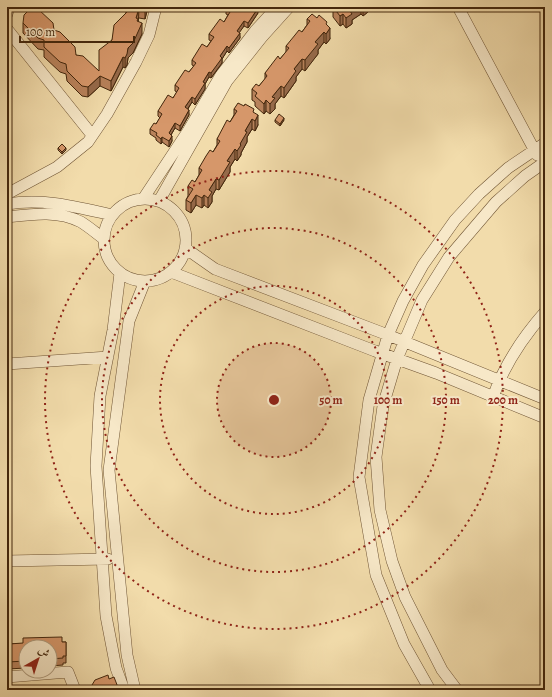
<svg xmlns="http://www.w3.org/2000/svg" width="552" height="697" viewBox="0 0 552 697" font-family="Alegreya,Amiri,serif">
<style>
.lines{fill:none;stroke-linecap:round;stroke-linejoin:round}
.minor-casing{stroke:#6f5434;stroke-width:12}
.minor{stroke:#f7e8c8;stroke-width:11}
.wall{fill:#b8825b;stroke:#43270d}
.shaded-wall{fill:#966a4a;stroke:#43270d}
.building{fill:#d6976a;stroke:#43270d}
.ring{fill:none;stroke:#8f2418;stroke-width:2;stroke-dasharray:2 4}
.centre{fill:#8f2418;stroke:#f7e8c8;stroke-width:2}
.ring-label{font-size:12px;text-anchor:middle;font-weight:bold;fill:#8f2418;stroke:#f7e8c8;stroke-width:4;stroke-linejoin:round;paint-order:stroke}
</style>
<rect width="100%" height="100%" fill="#f2dcab"/>
<filter id="stains"><feTurbulence type="fractalNoise" baseFrequency=".005" numOctaves="4"/><feColorMatrix values="0 0 0 0 .2 0 0 0 0 .09 0 0 0 0 .02 0 0 0 .5 -.17"/></filter>
<radialGradient id="worn" r=".72"><stop offset=".6" stop-color="#630" stop-opacity="0"/><stop offset="1" stop-color="#630" stop-opacity=".3"/></radialGradient>
<g class="lines">
<g class="minor-casing">
<path id="minor" d="M458,7L537,155
M7,14L9,7
M7,29L92,135
M7,194L57,167L88,142L107,114L136,62L149,35L156,7
M143,199L188,131L221,75L255,31L277,7
M104 240a41 41 0 1 1 82 0a41 41 0 1 1-82 0Z
M159,201L227,81L262,37L289,7
M7,204C44,198 76,207 112,215
M7,217C32,214 58,210 81,222C89,227 96,233 104,239
M185,248L215,269L388,335L545,399
M171,272L375,351L436,373L545,418
M120,273L113,330L100,396L96,466L106,616L116,668L124,690
M7,364L108,357
M493,397C504,365 523,337 545,312
M7,561L108,559
M7,677L68,672L75,690
M135,690L127,655L109,470L129,321L145,281
M430,690L404,644L376,575L359,477L369,400L388,335L403,301L423,265L455,220L479,194L508,168L545,143
M457,690L442,670L405,597L392,561L380,510L376,457L383,406L397,359L422,300L449,257L496,202L525,176L545,162"/>
</g>
<use href="#minor" class="minor"/>
</g>
<path class="wall" d="M125,7H148L145,19L139,18L138,19V22L142,34L133,53L128,58L127,65L125,68L123,67L111,91L100,86L88,97L82,96L67,81L66,74L60,72L44,57V50L38,49L23,33V23L54,30L76,55L99,71L112,40L126,13Z
M332,7H374L363,16L361,14L352,20V24L346,28L343,24L340,26L333,17V11L332,10Z
M226,9L258,13L248,28L244,26L239,32L240,38L229,53L227,51L222,59V63L211,78L209,77L205,84V89L195,105L192,102L188,109L189,115L180,131L175,128L171,135L172,141L169,147L162,142L161,144L156,140V138L150,134V129L156,124L160,118L158,116V111L173,98L177,92L175,91V85L189,72L194,66L192,65V60L207,47L211,41L209,40V34L224,22L228,15L226,14Z
M307,19L327,26L330,39L326,44L324,42L318,50V54L309,65L305,71L302,69L296,77V81L284,98L281,96L275,104V109L270,114L266,111L264,114L255,106V102L252,100V89L259,86L265,79V73L280,59L286,52V46L302,32L307,25Z
M234,109L254,113L258,125L255,131L252,129L247,137V142L241,153V155L237,161L235,159L230,167V172L219,190L216,189L212,196V202L208,208L204,205L202,208L196,205L191,213L186,210V200L188,196V186L195,182L199,175V168L213,152L217,145V139L230,122L234,115Z
M275,120H284L280,126L275,122Z
M58,148L66,150L62,154L58,150Z
M7,641L9,644L66,642V663H63V665L50,666V647H26V668L7,669Z"/>
<path class="shaded-wall" d="M145,7H148L145,19Z
M356,7H361V14L352,20V24L346,28V18L350,11Z
M363,7H374L363,16Z
M139,8L138,29L136,18Z
M258,8V13L248,28V23Z
M343,14V24L340,26V16Z
M244,21V26L237,36V31Z
M142,23V34L133,53L128,58L127,65L125,68V58L128,48Z
M330,28V39L326,44V34Z
M324,32V42L318,50V54L305,71V60L315,42Z
M240,33V38L229,53V48Z
M227,46V51L222,59V63L211,78V73L220,56Z
M123,57V67L111,91V81Z
M302,59V69L296,77V81L284,98V88L294,69Z
M209,72V77L205,84V89L195,105V99L203,82Z
M100,76V86L88,97V87Z
M281,86V96L275,104V109L270,114V104L272,97Z
M192,97V102L185,113V107Z
M266,100V111L264,114V104Z
M189,110V115L180,131V126Z
M258,115V125L255,131V121Z
M284,118V120L280,126V124Z
M252,119V129L247,137V142L241,153V155L237,161V151L245,131Z
M175,123V128L169,138V133Z
M172,136V141L169,147V141Z
M162,137V142L161,144V139Z
M66,148V150L62,154V152Z
M235,149V159L230,167V172L219,190V180L227,161Z
M216,179V189L212,196V202L208,208V198L209,190Z
M196,195V205L191,213V203Z
M204,195V205L202,208V198Z"/>
<path class="building" d="M127,7H145V9L139,8L136,18L138,19L137,21L142,23L133,43L128,48L127,54L125,58L123,57L111,81L100,76L88,87L82,86L67,71L66,64L60,62L44,47V40L38,38L23,23L24,15L31,8L38,9L53,23L54,30L60,32L75,47L76,55L83,56L99,71V50L112,40L114,25L128,11Z
M227,7H256L258,8L248,23L244,21L237,31L240,33L229,48L227,46L220,56L222,58L211,73L209,72L203,82L205,83L195,99L192,97L185,107L189,110L180,126L175,123L169,133L172,136L169,141L162,137L161,139L156,135L157,133L150,129L154,123L156,124L162,114L158,111L168,95L173,98L179,88L175,85L185,70L189,72L196,63L192,60L202,44L207,47L214,37L209,34L220,19L224,22L230,12L226,9Z
M333,7H356L350,11L352,14L346,18L343,14L340,16Z
M312,14L317,18L319,15L327,22L326,24L330,28L326,34L324,32L315,42L318,44L309,55L305,60L302,59L294,69L296,71L284,88L281,86L272,97L275,98L270,104L266,100L264,104L255,96L257,93L252,89L256,84L259,86L267,76L265,73L278,56L280,59L289,48L286,46L295,35L299,30L302,32L310,21L307,19Z
M238,103L244,106L245,104L254,109L253,112L258,115L255,121L252,119L245,131L247,132L240,144L241,145L237,151L235,149L227,161L230,162L219,180L216,179L209,190L212,192L208,198L204,195L202,198L196,195L191,203L186,200L193,189L188,186L192,180L195,182L202,170L199,168L206,156L210,150L213,152L220,141L217,139L227,120L230,122L237,111L234,109Z
M279,114L284,118L280,124L275,120Z
M62,144L66,148L62,152L58,148Z
M62,637V642H66V656H63V658L50,659V647H26V661L7,662V641H9V644L23,643V638Z
M108,675L109,679L114,677L119,690H94L92,685L95,680Z"/>
<circle cx="274" cy="400" r="57" fill="#8f2418" fill-opacity=".12"/>
<g class="ring">
<circle cx="274" cy="400" r="57"/>
<circle cx="274" cy="400" r="114"/>
<circle cx="274" cy="400" r="172"/>
<circle cx="274" cy="400" r="229"/>
</g>
<circle cx="274" cy="400" r="6" class="centre"/>
<g class="ring-label">
<text x="331" y="404">50 m</text>
<text x="388" y="404">100 m</text>
<text x="446" y="404">150 m</text>
<text x="503" y="404">200 m</text>
</g>
<rect width="552" height="697" fill="none" stroke="#f2dcab" stroke-width="24"/>
<rect x="8" y="8" width="536" height="681" fill="none" stroke="#43270d" stroke-width="2"/>
<rect x="12" y="12" width="528" height="673" fill="none" stroke="#43270d"/>
<g transform="translate(38 659) rotate(39)"><circle r="19" fill="#f7e8c8" stroke="#af9b7d"/>
<path d="M0-3L7 15L0 10L-7 15Z" fill="#8f2418"/>
<text y="-6" font-size="11" font-weight="bold" text-anchor="middle" fill="#43270d">ش</text>
</g>
<path d="M20 36v6h114v-6" fill="none" stroke="#43270d" stroke-width="2"/>
<text x="26" y="36" font-size="12" fill="#43270d" stroke="#f7e8c8" stroke-width="3" paint-order="stroke">100 m</text>
<rect width="100%" height="100%" filter="url(#stains)"/>
<rect width="100%" height="100%" fill="url(#worn)"/>
</svg>
